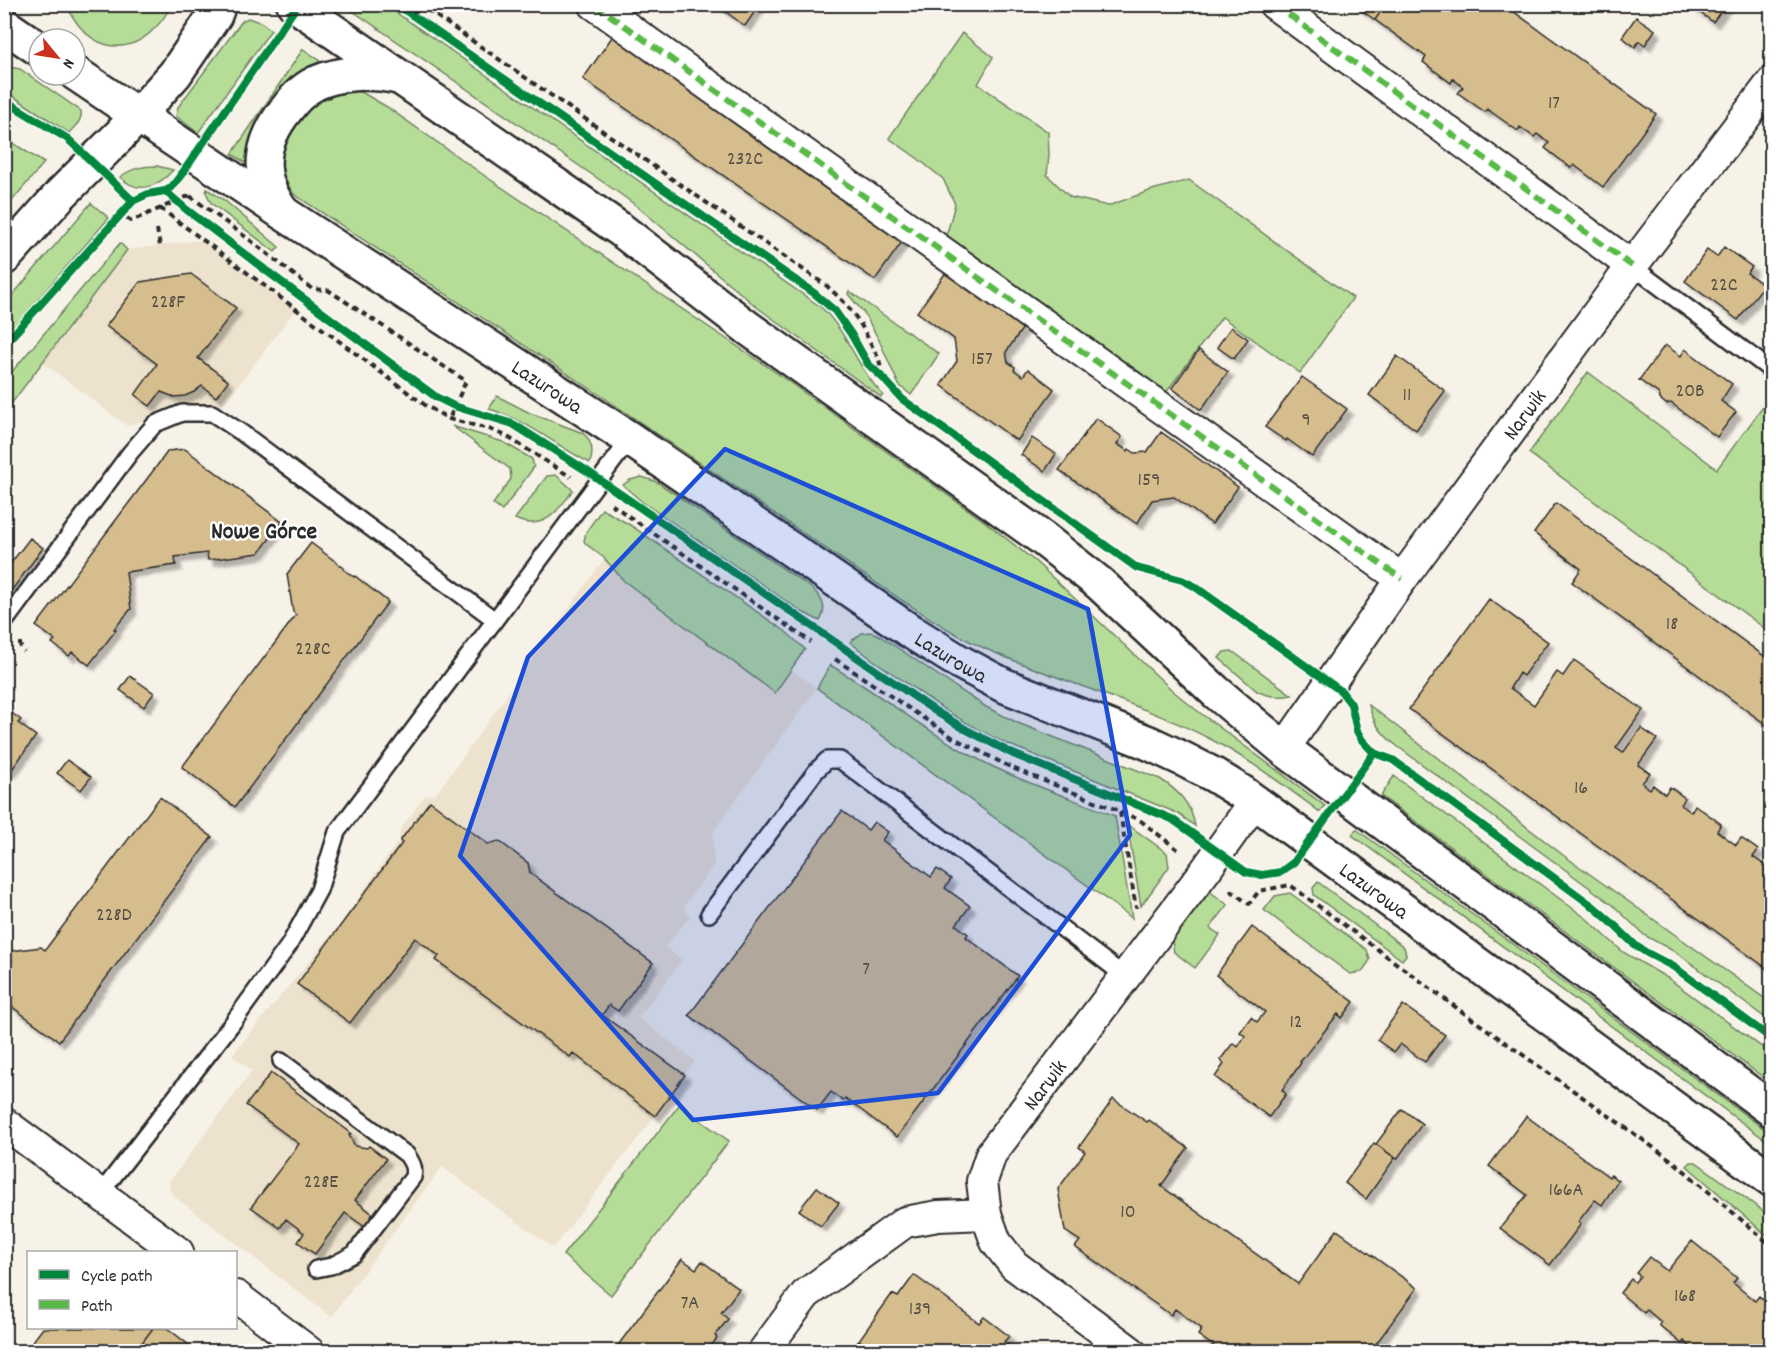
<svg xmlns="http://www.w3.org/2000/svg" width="1776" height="1356" viewBox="0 0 1776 1356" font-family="Dekko,sans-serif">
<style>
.built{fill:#ede2cd}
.green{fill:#b6dd98;stroke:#708462;stroke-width:1.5}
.building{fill:#d6bd8d;stroke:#2b2b2b;stroke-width:1.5;filter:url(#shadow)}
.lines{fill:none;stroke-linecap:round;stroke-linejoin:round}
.lane-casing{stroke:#2b2b2b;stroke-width:20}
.street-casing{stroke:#2b2b2b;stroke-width:34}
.secondary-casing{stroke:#2b2b2b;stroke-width:38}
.path{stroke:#2b2b2b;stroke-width:4;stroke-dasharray:6 4.5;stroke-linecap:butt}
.lane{stroke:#fff;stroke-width:15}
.street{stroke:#fff;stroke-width:30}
.secondary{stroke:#fff;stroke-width:33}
.quiet{stroke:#58b947;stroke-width:6;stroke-dasharray:12 6;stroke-linecap:butt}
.cycleway-casing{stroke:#fff;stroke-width:11}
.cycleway{stroke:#00873e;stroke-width:8}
.marked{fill:#1d4ed8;fill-opacity:0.2;stroke:#1d4ed8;stroke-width:4.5;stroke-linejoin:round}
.labels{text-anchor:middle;stroke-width:4.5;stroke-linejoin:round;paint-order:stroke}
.number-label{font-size:20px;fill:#565044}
.street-label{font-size:22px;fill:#2b2b2b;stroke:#fff}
.neighbourhood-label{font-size:24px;font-weight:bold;fill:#2b2b2b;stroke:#fff}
</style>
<defs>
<filter id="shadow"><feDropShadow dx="5.5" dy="5.5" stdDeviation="1.5" flood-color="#0004"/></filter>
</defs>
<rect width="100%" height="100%" fill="#f7f2e8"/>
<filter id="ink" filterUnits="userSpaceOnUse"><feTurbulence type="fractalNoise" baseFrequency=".0167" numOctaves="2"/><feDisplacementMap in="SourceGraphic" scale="12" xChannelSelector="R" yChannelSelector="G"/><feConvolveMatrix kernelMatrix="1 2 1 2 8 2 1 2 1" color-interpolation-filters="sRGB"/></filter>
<g filter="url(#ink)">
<path class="built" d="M202,240L296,309L220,409L195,407L163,414L127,426L42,362L127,250Z
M616,542L817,688L713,832L714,865L684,906L690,917L665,947L682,960L639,1018L695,1061L655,1116L553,1248L442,1167L331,1317L171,1194L169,1182L252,1071L232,1055L340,924L399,840L400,830L425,795H435L460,761Z"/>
<path class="green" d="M67,5V4L171,5C167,14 162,21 155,28C123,62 83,45 67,5Z
M344,5H385L821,307C848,333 857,368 883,395L881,397L758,308L638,207L616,191Z
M248,18L262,23L271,30L198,133L176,116L178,107L242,21Z
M962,33L993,57L978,84L1048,132L1049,155L1047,175L1070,197L1108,206L1152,190L1189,180L1353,298L1300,373L1222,317L1165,394L946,237L955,204L943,179L917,158L889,138Z
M303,49L318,59L320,62L310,68L249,165L232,154Z
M9,67L20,69L81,111C83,120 75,126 69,133L5,91V69Z
M349,89L363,93L387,107L485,176L768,367L984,521L1036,562L1173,691L1195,709L1325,806L1320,812C1286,787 1252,761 1214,741C1142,703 1061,682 986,649C956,636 930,618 903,601L603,397L301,199L293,193L284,177L281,159L285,142L302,113L316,98Z
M5,138L44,163L5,209Z
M157,166L173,170C158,187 138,195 120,177C132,168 143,166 157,166Z
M207,189L224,200L279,247L275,252L211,203L206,192Z
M91,203L109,218L5,337V304Z
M120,243L127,250L5,412V380Z
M849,291L939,354L911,395L899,385L879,340L864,313L848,294Z
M1588,372L1717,469L1771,396V633L1529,453Z
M497,396L530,413L583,433C592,441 594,451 590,463C556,446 526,419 489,409Z
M452,426L503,442L532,459L534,467L502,511L493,504L511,479L510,469Z
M556,475L573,490C558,511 544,532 515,519L547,476Z
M642,477L657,482L810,587C822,597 828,607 820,621L802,612L641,501L623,485L630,480Z
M602,509L630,525L785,631L805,649L775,693L624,581L604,558L586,544L584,541L586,532Z
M870,632L877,634L951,684L986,707L1018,723L1160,779C1179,791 1191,804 1195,826L1177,813L1005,743L977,729L948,712L869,657L850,642L862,633Z
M1232,651L1292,695C1279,698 1269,697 1257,691L1219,658L1224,652Z
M830,665C880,694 924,730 974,757C1018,781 1069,797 1115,816L1132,918L817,688Z
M1369,705L1563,855L1771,1003V1022L1677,953L1644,935L1613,905L1397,746C1383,735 1373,724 1369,705Z
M1394,776L1587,919L1623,952L1669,979L1771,1054V1083L1381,796Z
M1127,824L1167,853L1169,867L1141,906Z
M1356,829L1771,1134V1144L1352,835Z
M1318,882L1404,947L1406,955L1402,960L1314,895L1313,888Z
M1209,891L1228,905L1210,928L1220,935L1195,968L1174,952L1172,941Z
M1290,893L1367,950L1370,960L1362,972L1350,974L1264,910L1275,896Z
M679,1105L729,1141L611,1295L563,1255Z
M1691,1162H1696L1771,1217V1239L1687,1166Z"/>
<path class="building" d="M715,4H754L758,7L745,26Z
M1353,4H1386L1375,20Z
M1386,4H1503L1656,114L1603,187L1574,165L1571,168L1545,148L1549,143L1537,134L1534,137L1520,127L1518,131L1487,109L1485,112L1458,93L1463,87L1453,79L1451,83L1423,62L1426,57L1375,20Z
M1688,4H1726L1713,22Z
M1636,17L1655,30L1645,45L1639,41L1635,47L1622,37Z
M614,34L907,235L875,280L583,79Z
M1724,247L1752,267L1747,273L1764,285L1738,320L1685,281L1707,250L1717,257Z
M947,271L1023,328L1006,352L1008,362L1015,367L1014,370L1023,376L1028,369L1054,389L1017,441L941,385L957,361L954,339L917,312Z
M191,274L236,308L198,358L228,381L216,397L202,386L194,392L185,396L174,397L161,392L150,406L135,395L157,364L106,326L140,282Z
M1231,327L1248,339L1234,359L1217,347Z
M1665,345L1681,356L1685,349L1732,384L1721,401L1736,412L1717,437L1671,403L1666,404L1660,399L1659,394L1639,380Z
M1199,350L1228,372L1201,410L1172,388Z
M1397,356L1445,391L1416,430L1369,395Z
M1302,377L1347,409L1312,457L1287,439L1286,441L1265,427Z
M1096,418L1122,437L1117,444L1128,451L1129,449L1135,453L1147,452L1161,432L1238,487L1212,524L1174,497L1152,500L1137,524L1059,470Z
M1032,438L1056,454L1045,471L1021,455Z
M185,449L282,522L259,553L208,560L207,553L175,557L176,565L126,572L131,609L114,629L116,630L89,665L72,652L69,656L52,643L55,640L36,626L168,451Z
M1556,503L1772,662V729L1572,582L1581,569L1534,533Z
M30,538L43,548L6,598L4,597V572Z
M311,543L344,568L343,569L354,577L355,576L388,602L235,807L182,767L296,615L293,612L287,574Z
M1489,599L1548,642L1523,676L1519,673L1510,688L1534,705L1557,672L1563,676L1574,660L1643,710L1616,748L1623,753L1641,728L1657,739L1638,765L1650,773L1642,783L1650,789L1653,785L1665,794L1670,787L1685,798L1681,805L1691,812L1695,805L1721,824L1717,831L1736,845L1741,838L1758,850L1753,857L1772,870V972L1409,709Z
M130,676L154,693L144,707L120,690Z
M4,707L21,720L18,723L36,736L10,772L8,770L4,774Z
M67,760L91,777L81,790L57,773Z
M160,797L212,837L59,1041L4,1001V952L41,947L45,950Z
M430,801L488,844L499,841L528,863L530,873L653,963L618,1011L609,1005L602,1015L685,1075L655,1116L573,1053L570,1057L436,960L439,956L415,938L350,1023L297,984L402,843L400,841Z
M842,811L868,830L874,822L888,832L882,840L931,877L937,869L951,879L945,888L970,906L956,925L968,934L966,937L1018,976L897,1137L845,1098L843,1101L831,1092L817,1110L689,1015Z
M1252,927L1354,1002L1342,1018L1338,1014L1300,1062L1301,1063L1282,1090L1286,1094L1269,1117L1215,1077L1224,1064L1220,1060L1233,1043L1238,1047L1245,1036L1240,1032L1251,1017L1257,1022L1265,1012L1216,975Z
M1403,1005L1445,1035L1425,1062L1400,1044L1394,1052L1377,1040Z
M271,1073L351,1133L349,1135L355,1146L367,1148L369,1146L386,1159L355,1200L374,1215L365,1227L345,1213L315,1254L298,1242L304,1233L286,1219L280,1228L251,1207L299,1144L246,1105Z
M1113,1099L1147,1122L1149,1120L1188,1148L1161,1186L1298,1284L1337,1230L1417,1288L1373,1348L1378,1352H1222L1198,1335L1202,1329L1175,1309L1171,1315L1075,1247L1080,1241L1065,1231L1058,1189L1085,1152L1079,1147Z
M1402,1109L1422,1124L1397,1159L1376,1144Z
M1526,1116L1609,1177L1611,1175L1618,1181L1602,1205L1595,1200L1578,1222L1581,1224L1550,1265L1500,1228L1527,1195L1489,1166Z
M1374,1143L1395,1158L1366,1199L1345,1183Z
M817,1187L839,1203L821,1226L799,1210Z
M1692,1241L1737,1278L1733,1283L1755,1301L1759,1296L1772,1307L1770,1313L1772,1315V1352H1696L1684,1341L1682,1344L1659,1325L1661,1322L1647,1310L1644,1313L1620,1293L1631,1279L1635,1282L1640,1276L1636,1273L1649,1257L1667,1271Z
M682,1259L696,1269L702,1261L739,1289L721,1313L728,1319L715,1336L717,1338L707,1352L698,1346L694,1352H613Z
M914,1275L979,1323L984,1317L1009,1336L1004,1342L1016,1352H874L859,1340L892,1294L898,1297Z
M43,1328H153L135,1352H47L33,1341Z
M153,1328H167L198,1352H135Z
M859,1340L874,1352H839L845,1344L852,1350Z"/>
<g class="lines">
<g class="lane-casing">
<path id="lane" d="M1632,266L1772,371
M4,623L130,453L155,424L182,413H212L242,433L495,620
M709,914L816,771L827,760H840L1126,977
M281,1061L407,1155C412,1163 415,1167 413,1177L354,1254L331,1266L316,1269
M100,1194L231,1025L289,945L319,890L337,832L630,439"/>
</g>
<g class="street-casing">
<g id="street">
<path d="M594,4L1402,579"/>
<path d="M1274,4L1632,266"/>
<path id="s1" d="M1284,749L1402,579L1632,266L1772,82"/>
<path d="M4,1123L178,1252"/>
<path d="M236,1296L309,1352"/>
<path d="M763,1352L806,1294L905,1222L938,1216L986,1214"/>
<path id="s2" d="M1131,1352L1014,1265L996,1242L986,1214L982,1181L991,1154L1205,871L1255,801"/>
</g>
</g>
<g class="secondary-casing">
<g id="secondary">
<path d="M294,4L621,230L748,328L1042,538L1099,583L1216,692L1284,749L1772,1110"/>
<path d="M4,25L39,49"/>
<path id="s3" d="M75,73L283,213L630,439L910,631L958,661L1003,685L1149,743L1181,758L1214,775L1243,793L1772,1180"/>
<path d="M283,213C258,179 258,149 282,115C292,102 301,90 316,83C341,72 371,71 398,77"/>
<path d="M4,258L60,195L120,135L175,74L215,15L219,4"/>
</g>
</g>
<path class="path" d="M419,4L827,286L845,303L860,323L879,359L883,378
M190,196L250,240L312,289L328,290L466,381L449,419
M160,208L425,405L449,419L489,429L506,436L571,477
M127,218L131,221L191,195
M157,229L160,246
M611,504L811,642
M20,642V645L24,652
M835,659L952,737L1012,768L1120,811L1141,821L1181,852
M1120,812L1136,908
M1230,890L1249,904L1259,891L1290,885L1461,1011L1674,1162L1772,1246"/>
<use href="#lane" class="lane"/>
<use href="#street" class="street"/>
<use href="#secondary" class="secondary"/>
<path class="quiet" d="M594,4L1402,579
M1274,4L1632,266"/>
<g class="cycleway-casing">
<path id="cycleway" d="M396,4L814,293L835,311L851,334L868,364L883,378L902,399L1137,568L1182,580L1194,586L1341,691L1351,704L1357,731L1362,740L1374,753L1393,760L1594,907L1610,921L1636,946L1647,953L1674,967L1772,1039
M4,100L68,139L133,201L148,194L165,191L171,188L184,171L298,4
M165,191L187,210L264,269L436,397L454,406L513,424L587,471L938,713L965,729L1013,754L1172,819L1246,872L1262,875L1281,872L1294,862L1374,753
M4,345L133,201"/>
</g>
<use href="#cycleway" class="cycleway"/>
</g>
</g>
<path class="marked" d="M725,449L1088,609L1130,835L938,1093L693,1120L460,856L528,657Z"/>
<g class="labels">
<g class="number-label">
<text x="1554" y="108">17</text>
<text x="745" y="164">232C</text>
<text x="1724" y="290">22C</text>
<text x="168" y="307">228F</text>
<text x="982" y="364">157</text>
<text x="1690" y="396">20B</text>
<text x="1407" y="400">11</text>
<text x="1306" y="425">9</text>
<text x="1149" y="485">159</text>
<text x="1672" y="629">18</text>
<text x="313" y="654">228C</text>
<text x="1581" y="793">16</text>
<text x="114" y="920">228D</text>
<text x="866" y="974">7</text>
<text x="1296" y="1027">12</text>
<text x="321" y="1187">228E</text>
<text x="1566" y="1195">166A</text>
<text x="1128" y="1217">10</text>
<text x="1685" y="1301">168</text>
<text x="690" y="1308">7A</text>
<text x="920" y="1314">139</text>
</g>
<g class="street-label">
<text dy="8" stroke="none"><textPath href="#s3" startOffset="567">Lazurowa</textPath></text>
<text dy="8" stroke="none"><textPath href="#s1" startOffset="412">Narwik</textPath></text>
<text dy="8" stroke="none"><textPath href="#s3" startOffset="1053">Lazurowa</textPath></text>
<text dy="8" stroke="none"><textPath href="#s3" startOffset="1539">Lazurowa</textPath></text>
<text dy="8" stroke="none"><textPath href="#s2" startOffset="354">Narwik</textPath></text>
</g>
<g class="neighbourhood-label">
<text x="264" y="538">Nowe Górce</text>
</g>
</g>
<rect width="1776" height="1356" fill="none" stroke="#fff" stroke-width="24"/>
<rect x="12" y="12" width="1752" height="1332" fill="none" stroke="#2b2b2b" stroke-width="2" filter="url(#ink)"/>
<rect x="27" y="1251" width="210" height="78" fill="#ffffff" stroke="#aaaaaa" stroke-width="1.5"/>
<rect x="39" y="1270" width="30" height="9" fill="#00873e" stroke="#aaaaaa" stroke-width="1.5"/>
<text x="81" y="1281" font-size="18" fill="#2b2b2b">Cycle path</text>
<rect x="39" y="1300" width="30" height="9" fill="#58b947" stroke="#aaaaaa" stroke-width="1.5"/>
<text x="81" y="1311" font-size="18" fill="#2b2b2b">Path</text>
<g transform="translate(57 57) rotate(120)"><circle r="28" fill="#ffffff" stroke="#aaaaaa" stroke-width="1.5"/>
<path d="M0-4.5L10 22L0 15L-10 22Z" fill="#c8321e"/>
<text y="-9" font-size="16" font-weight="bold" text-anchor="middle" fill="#2b2b2b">N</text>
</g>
</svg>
